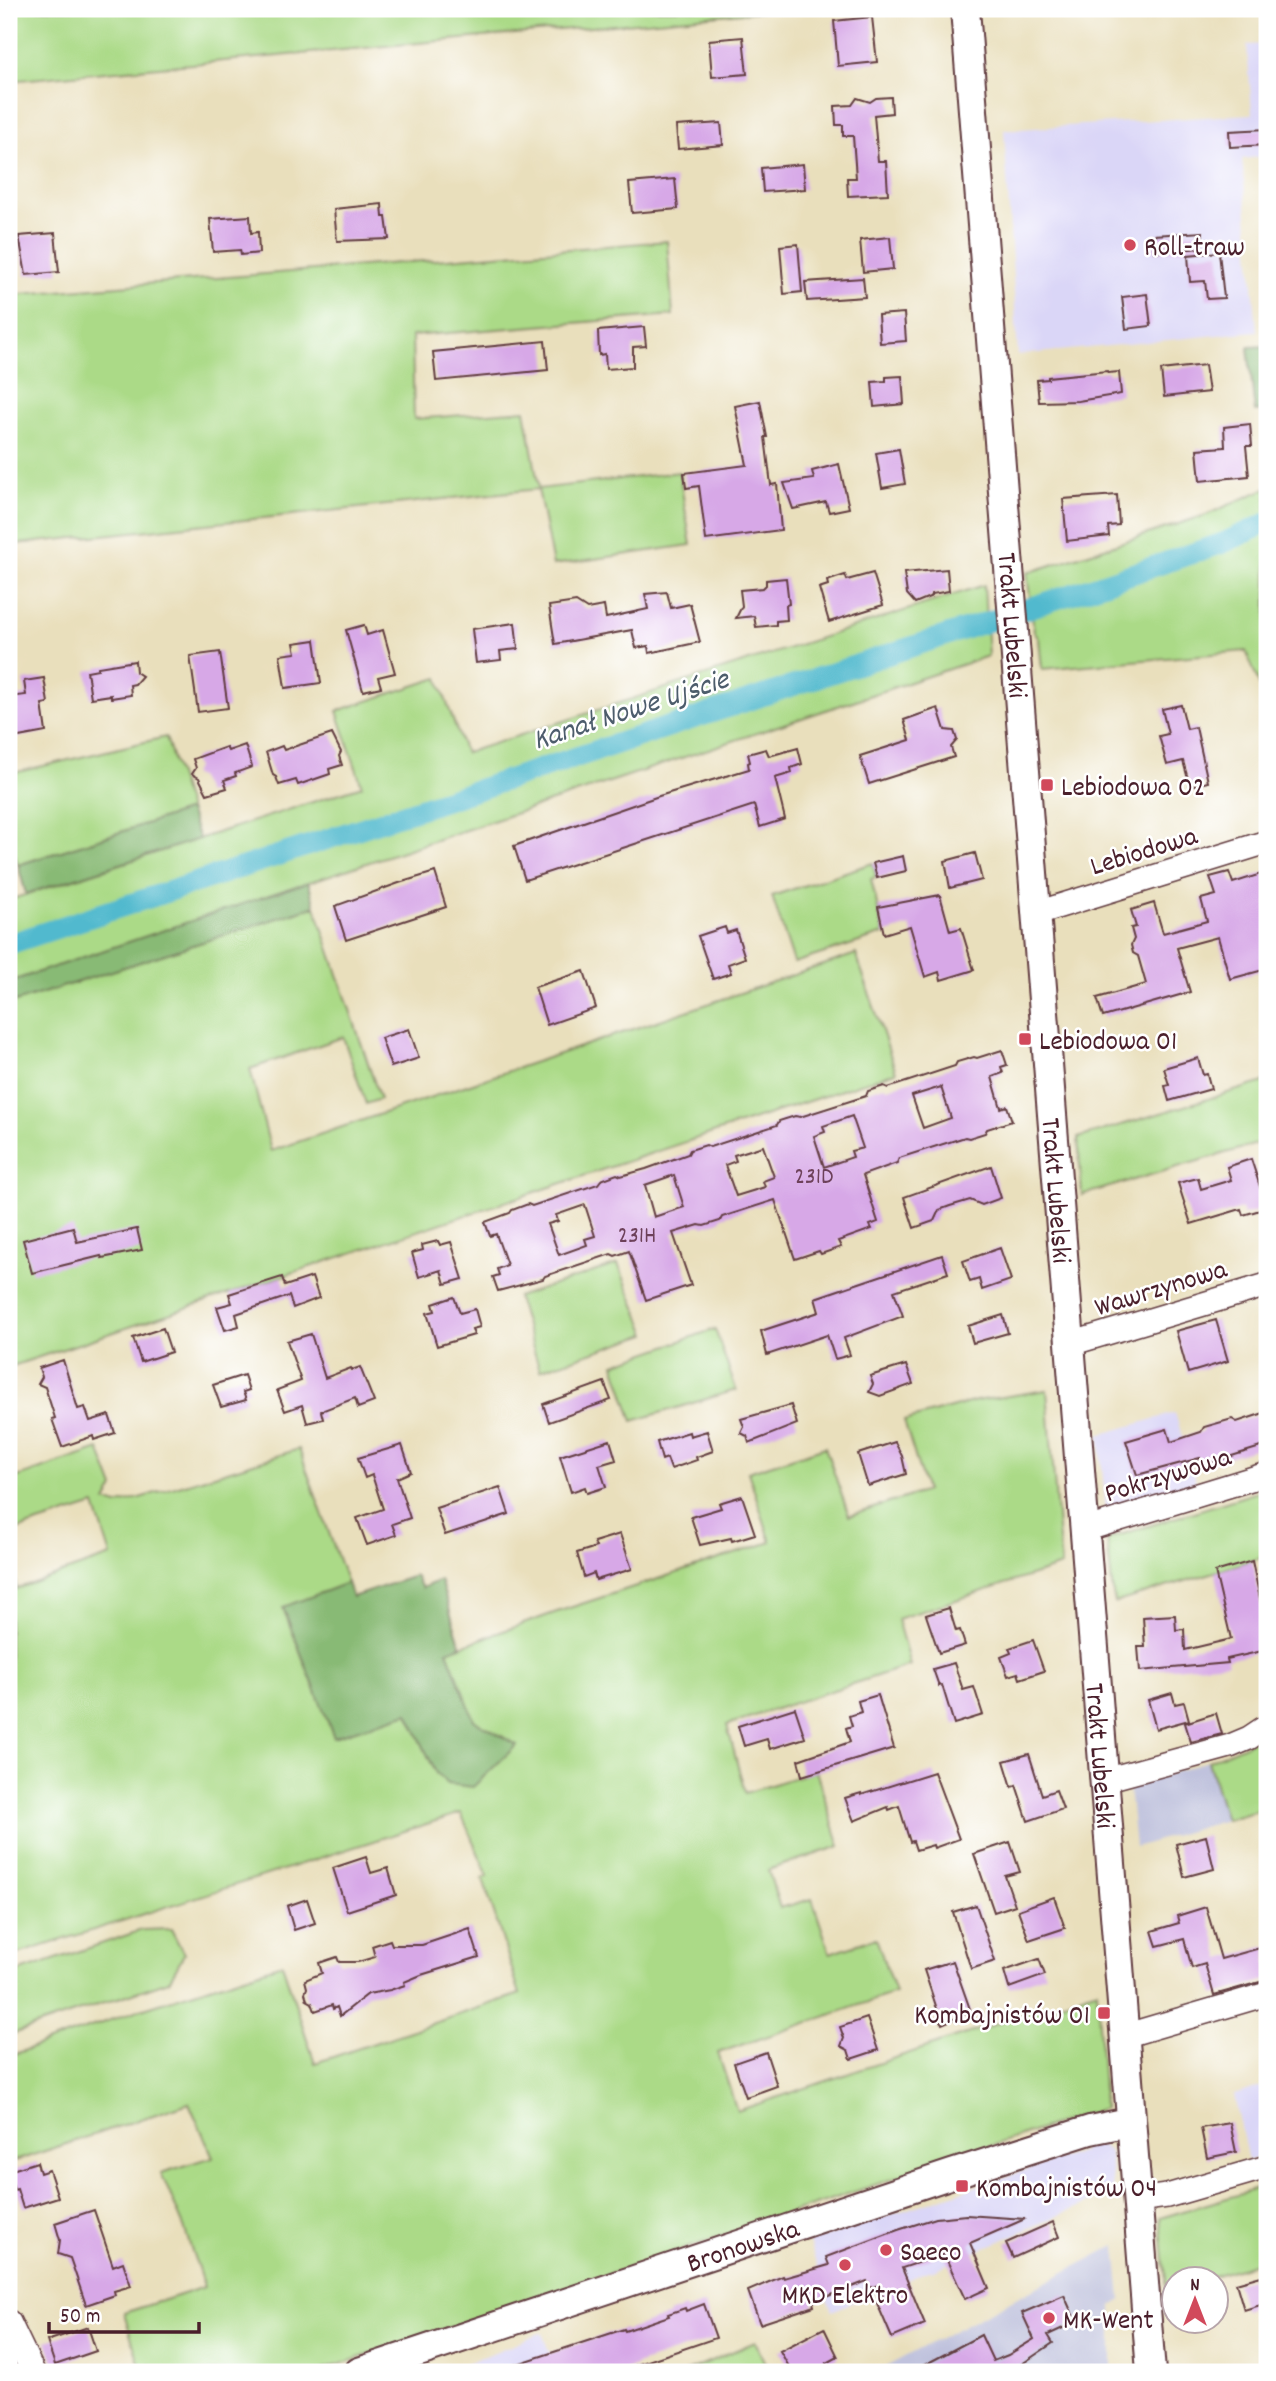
<svg xmlns="http://www.w3.org/2000/svg" width="1276" height="2381" viewBox="0 0 1276 2381" font-family="Dekko,sans-serif">
<style>
.built{fill:#dad6f7}
.industrial{fill:#c0c2dd}
.green{fill:#abda87;stroke:#7a7c59;stroke-width:2;fill-rule:evenodd}
.forest{fill:#88ba74;stroke:#696c50;stroke-width:2}
.lines{fill:none;stroke-linecap:round;stroke-linejoin:round}
.canal{stroke:#51b9ce;stroke-width:21}
.building{fill:#d7a8e7;fill-rule:evenodd}
.minor-casing{stroke:#623c41;stroke-width:26}
.tertiary-casing{stroke:#623c41;stroke-width:32}
.minor{stroke:#fff;stroke-width:23}
.tertiary{stroke:#fff;stroke-width:28}
.poi-dot{fill:#d1495b;stroke:#fff;stroke-width:2.5}
.labels{text-anchor:middle;stroke-width:5;stroke-linejoin:round;paint-order:stroke}
.number-label{font-size:24px;fill:#6d415a}
.poi-label{font-size:28px;fill:#4a1f2b;stroke:#fff;text-anchor:start}
.street-label{font-size:28px;fill:#4a1f2b;stroke:#fff}
.water-label{font-size:30px;font-style:italic;fill:#4d5d6c;stroke:#fff}
</style>
<rect width="100%" height="100%" fill="#fff"/>
<filter id="ink" filterUnits="userSpaceOnUse"><feTurbulence type="fractalNoise" baseFrequency=".0143" numOctaves="2"/><feDisplacementMap in="SourceGraphic" scale="14" xChannelSelector="R" yChannelSelector="G"/><feConvolveMatrix kernelMatrix="1 2 1 2 8 2 1 2 1" color-interpolation-filters="sRGB"/></filter>
<filter id="wash" filterUnits="userSpaceOnUse"><feTurbulence type="fractalNoise" baseFrequency=".00686" numOctaves="4" result="noise"/><feDisplacementMap in="SourceGraphic" scale="28" xChannelSelector="R" yChannelSelector="G"/><feGaussianBlur stdDeviation="1.57" result="paint"/><feColorMatrix in="noise" values="0 0 0 0 0 0 0 0 0 0 0 0 0 0 0 0 0 1.4 0 .05"/><feComposite in="paint" operator="in"/></filter>
<g filter="url(#wash)">
<rect width="100%" height="100%" fill="#e9dfbc"/>
<path class="built" d="M1267,44V156L1242,159L1257,331L1018,355L1004,130L1252,114L1247,45Z
M1175,1413L1196,1482L1106,1510L1099,1435Z
M1267,2085V2155L1248,2161L1234,2095Z
M1091,2144L1100,2146L1110,2152L1113,2192L931,2271L930,2270L832,2311L809,2242L1083,2151L1082,2147Z
M542,2332L556,2372H448Z"/>
<path class="industrial" d="M1208,1761L1226,1820L1135,1847L1129,1787Z
M1116,2245L1121,2300L1112,2305V2372H876Z"/>
<path class="green" d="M9,9H785L9,81Z
M667,241L673,315L412,336L414,419L525,410L539,489L679,472L691,545L553,565L538,489L9,545V295Z
M1267,488V704L1246,651L1042,669L1039,639L1034,631L1027,573L1206,515Z
M984,585L988,656L9,982V900L362,786L337,711L438,678L465,753Z
M166,737L189,810L18,865L9,838V774Z
M873,863L876,877L871,879L884,934L794,963L772,896Z
M315,906L380,1099L366,1104L343,1037L250,1069L271,1151L856,954L896,1072L9,1367V1004Z
M1267,1081V1141L1082,1195L1078,1138Z
M618,1264L647,1334L540,1370L517,1297Z
M715,1329L736,1390L633,1421L614,1364Z
M1047,1390L1061,1566L897,1619L910,1665L727,1725L745,1793L816,1771L840,1846L768,1870L780,1908L812,1899L830,1953L876,1938L895,1993L718,2053L737,2111L1097,1990L1104,2108L317,2372H154L151,2365L141,2369L124,2313L204,2287L184,2227L161,2173L213,2157L189,2103L9,2163V2056L141,2009L282,1964L315,2063L520,1994L483,1879L488,1876L461,1813L9,1957V1480L99,1449L114,1488L106,1501L117,1505L299,1449L347,1583L283,1608L334,1737L408,1713L436,1773L474,1720L447,1651L557,1612L771,1542L748,1472L825,1447L849,1516L926,1491L904,1421L976,1401ZM95,1505L111,1556L16,1589L10,1532Z
M1267,1489V1556L1114,1603L1107,1539Z
M1267,1735V1808L1226,1820L1208,1761Z
M171,1929L184,1954L169,1981L9,2035V1975L142,1930Z
M1267,2186V2260L1203,2279L1174,2280V2288L1167,2290L1160,2218Z
M755,2342L769,2372H685Z"/>
<path class="forest" d="M1267,346V411L1255,412L1248,347Z
M189,810L199,839L26,894L18,865Z
M308,882L315,906L9,1004V982Z
M415,1576L422,1588L440,1580L461,1646L447,1651L474,1720L517,1745L473,1787L448,1784L436,1773L408,1713L334,1737L283,1607L347,1583L352,1597Z"/>
<g class="lines">
<path class="canal" d="M9,944L1090,588L1223,543L1267,523"/>
</g>
<g id="blocks">
<path class="building" d="M872,17L877,62L838,66L834,21Z
M743,37L747,74L712,77L709,40Z
M891,97L892,113L874,115L878,161H886L888,194L848,196L847,178H856L853,136H843V125H836L835,106L852,105L857,98L870,102L876,98Z
M721,123L723,145L678,149L676,126Z
M1267,129V145L1230,147L1229,131Z
M803,164L805,189L763,192L761,168Z
M675,179L678,209L632,213L629,183Z
M382,204L383,217H386L389,239L337,241L334,209Z
M250,216L251,233L258,232L259,253L241,255L240,250L213,252L210,219Z
M1203,232L1201,248L1154,252L1153,235Z
M55,233L59,272L26,275L19,236Z
M890,237L893,269L863,272L860,240Z
M798,244L802,292L784,294L780,246Z
M1219,252L1224,298L1207,299L1205,281L1190,282L1188,255Z
M863,278L865,297L807,301L805,282Z
M1147,294L1151,326L1126,329L1122,297Z
M904,313L906,341L880,343L878,315Z
M644,327L646,346L633,347V367L606,369L605,354L599,355L598,331Z
M545,341L548,370L436,381L433,352Z
M1205,365L1209,392L1164,397L1161,370Z
M1107,371L1108,373L1119,372L1121,394L1078,401L1039,402L1037,380L1048,379V377Z
M902,376L904,404L874,407L872,382L886,381V377Z
M760,401L767,437H765L771,485L777,484L781,530L706,540L699,486L686,488L684,473L747,465L735,406Z
M1250,424L1252,446H1246L1249,476L1200,481L1197,449L1225,447L1224,427Z
M899,449L905,484L882,488L876,453Z
M839,464L849,508L829,512L826,502L793,509L784,483L814,479L812,471Z
M1117,495L1119,525L1108,526L1109,536L1067,541L1063,499Z
M947,569L949,591L932,594V596L915,603L907,594L904,573Z
M873,573L883,605L829,622L819,588L828,585L827,581L845,575L847,580Z
M786,578L789,604L786,605L787,620L776,621V625L756,627L754,616L736,618L742,606L740,590L763,588L766,585V580Z
M667,592L671,608L690,604L700,642L649,653L648,646L636,648L632,630L555,644L549,606L576,602L587,609L604,606L606,618L648,609L645,594Z
M515,623L518,649L500,651L501,660L476,663L472,629Z
M364,625L367,635L383,630L395,673L378,677L381,687L363,691L346,630Z
M315,640L321,683L285,688L280,655L296,653L294,643Z
M220,652L228,708L198,712L190,656Z
M135,661L136,672L142,676L135,684L130,685L131,695L111,698V695L91,698L87,671L98,669V667Z
M44,678L48,703L42,704L46,732L13,738L9,723V697L26,695L24,681Z
M1181,705L1187,729L1196,727L1208,782L1190,786L1183,761L1167,765L1159,736L1168,734L1162,709Z
M938,708L945,730L954,731L957,740L951,747L954,757L869,784L860,756L910,740L904,720Z
M332,734L341,752L339,756L342,765L329,769L330,774L298,785L296,780L279,785L276,777L273,775L266,752L282,746L284,750Z
M245,745L252,767L235,773L236,776L224,780L227,788L207,794L199,778L192,774L196,768L193,759L226,747L228,751Z
M798,748L802,764L791,768L792,773L775,778L785,819L760,827L754,805L525,880L514,846L659,796L749,769L748,763L750,762L748,754L766,749L769,756Z
M975,853L982,880L950,888L945,861Z
M903,856L906,871L877,878L873,863Z
M435,872L446,907L346,940L335,906L399,883Z
M1229,872L1233,883L1267,872V969L1230,979L1218,937L1177,948L1190,992L1103,1017L1097,998L1146,984L1138,956L1133,953L1131,945L1134,939L1131,928L1136,927L1131,910L1154,903L1163,933L1207,921L1201,899L1216,895L1210,877Z
M940,895L950,931L961,928L974,970L941,980L939,972L925,977L910,926L884,934L878,907Z
M725,927L727,933L736,930L745,958L728,964L731,973L713,979L698,936Z
M584,971L596,1008L547,1025L535,987Z
M409,1029L419,1058L391,1067L381,1038Z
M1002,1050L1007,1065L1001,1067L1003,1073L992,1077L1001,1108L1007,1106L1012,1121L987,1129L985,1133L969,1138L965,1137L899,1158L897,1163L863,1175L878,1222L870,1225L872,1229L838,1241L841,1247L821,1254L819,1251L795,1259L775,1200L722,1217L720,1221L704,1226L699,1225L673,1233L691,1285L646,1300L629,1251L615,1256L611,1254L545,1276L543,1279L498,1291L493,1277L499,1275L497,1269L507,1265L496,1234L490,1236L485,1222L510,1213L512,1210L528,1204L532,1206L598,1184L601,1180L617,1174L621,1176L646,1169L688,1154L690,1150L706,1145L710,1147L777,1125L779,1121L795,1116L800,1117L866,1096L868,1091L884,1086L888,1088L955,1066L957,1062L974,1057L977,1058ZM941,1087L951,1118L923,1128L912,1096ZM852,1116L863,1148L851,1151L853,1157L824,1167L814,1136L825,1132L823,1126ZM763,1146L774,1177L763,1181L765,1187L736,1196L725,1165L736,1161L734,1155ZM674,1175L684,1207L654,1217L645,1185ZM585,1205L595,1236L585,1239L587,1245L559,1255L548,1224L558,1221L556,1215Z
M1198,1058L1203,1075L1207,1074L1211,1089L1169,1101L1165,1086L1169,1085L1164,1068Z
M1251,1159L1267,1208L1243,1215L1241,1209L1191,1224L1178,1183L1198,1178L1201,1189L1231,1180L1227,1167Z
M991,1166L1001,1198L982,1205L970,1200L950,1206L939,1210L934,1221L914,1228L904,1197Z
M73,1227L77,1242L137,1229L142,1250L102,1258L101,1256L32,1273L23,1240Z
M438,1241L440,1245L451,1242L463,1279L445,1284L441,1270L419,1277L412,1253L423,1250L422,1245Z
M1000,1248L1011,1280L982,1290L979,1279L970,1282L963,1261Z
M942,1255L948,1273L894,1291L903,1316L844,1338L850,1355L835,1359L827,1335L767,1355L761,1331L819,1312L815,1298Z
M282,1277L285,1286L312,1277L319,1298L293,1308L289,1296L236,1314L239,1326L225,1330L217,1307L232,1303L229,1294Z
M454,1297L460,1313L475,1309L480,1327L472,1329L474,1335L437,1346L427,1313L435,1311L433,1304Z
M1003,1315L1008,1333L973,1343L968,1326Z
M1216,1320L1228,1361L1188,1373L1176,1331Z
M163,1328L171,1352L141,1362L133,1338Z
M311,1334L325,1378L351,1368L352,1370L360,1367L374,1402L358,1408L355,1398L321,1411L323,1419L307,1423L302,1405L285,1411L277,1390L301,1381L287,1341Z
M63,1360L78,1409L85,1407L90,1421L109,1415L115,1433L94,1440L93,1436L62,1447L52,1419L55,1418L45,1387L38,1384L42,1377L39,1368Z
M906,1365L913,1384L880,1396L869,1392L873,1384L870,1376Z
M244,1375L249,1390L243,1392L246,1400L221,1407L213,1385Z
M604,1382L611,1400L549,1422L543,1404Z
M791,1405L797,1424L749,1443L747,1436L741,1433L744,1427L741,1419Z
M1267,1412V1445L1203,1465L1200,1458L1137,1475L1126,1441L1167,1429L1171,1442L1201,1432L1204,1427L1232,1419L1237,1422Z
M707,1431L713,1451L696,1457L697,1460L671,1469L667,1458L662,1460L657,1442L689,1432L690,1436Z
M610,1440L616,1460L599,1465L606,1487L587,1493L585,1487L571,1492L560,1456Z
M895,1442L902,1456L906,1474L868,1486L858,1454Z
M402,1445L411,1472L397,1478L410,1518L392,1524L396,1535L367,1545L357,1518L383,1509L372,1475L365,1478L358,1458Z
M500,1487L509,1514L445,1535L436,1508Z
M742,1496L755,1534L732,1541L731,1538L700,1545L691,1517L721,1508L719,1503Z
M620,1534L632,1569L596,1580L594,1573L584,1577L577,1553L596,1547L594,1542Z
M1252,1561L1264,1617L1267,1616V1650L1227,1659L1228,1663L1140,1671L1138,1647H1145L1143,1617L1175,1615L1176,1630L1184,1629L1185,1650L1231,1639L1215,1572Z
M949,1608L956,1631L960,1630L965,1645L939,1653L926,1615Z
M1033,1640L1044,1671L1020,1679L1018,1673L1008,1676L1001,1657L1011,1653L1009,1648Z
M954,1663L963,1690L974,1687L983,1715L954,1724L942,1685L939,1686L933,1669Z
M1172,1693L1175,1704L1184,1702L1189,1720L1156,1729L1148,1700Z
M878,1695L894,1748L802,1776L798,1760L850,1742L846,1728L852,1726L849,1716L861,1712L858,1701Z
M795,1708L805,1738L770,1749L767,1739L744,1746L738,1726Z
M1216,1713L1222,1734L1191,1742L1185,1723Z
M1029,1754L1042,1795L1056,1790L1063,1809L1028,1821L1016,1785L1012,1787L1004,1761Z
M934,1772L959,1839L934,1848L933,1845L916,1850L913,1841L910,1842L899,1806L889,1810L888,1807L854,1821L845,1798L861,1793V1795Z
M1206,1836L1214,1869L1184,1877L1176,1844Z
M1010,1842L1020,1872L1005,1876L1015,1905L994,1912L974,1854Z
M366,1857L371,1873L388,1868L396,1895L347,1911L333,1868Z
M1054,1897L1065,1928L1029,1940L1018,1910Z
M307,1899L315,1923L294,1930L287,1906Z
M976,1905L995,1961L971,1969L953,1912Z
M1206,1907L1221,1959L1267,1946V1980L1214,1995L1205,1964L1192,1968L1184,1939L1157,1946L1152,1931L1179,1923L1177,1916Z
M470,1929L479,1957L421,1975L404,1982L405,1985L390,1990L368,1994L340,2016L337,2007L333,2009L332,2005L315,2011L312,2003L307,2000L305,1993L307,1988L305,1980L322,1973L319,1963L337,1957L339,1962H358L375,1957L372,1946L390,1940L392,1945H422Z
M1039,1959L1045,1975L1009,1988L1004,1971Z
M953,1961L971,2012L942,2024L924,1970Z
M867,2018L878,2050L851,2059L848,2050L841,2046L844,2038L840,2027Z
M766,2052L777,2086L746,2097L734,2063Z
M1230,2123L1236,2152L1207,2158L1201,2128Z
M37,2162L40,2173L49,2170L58,2197L23,2208L17,2189L14,2190L9,2171Z
M94,2210L113,2266L123,2262L131,2286L114,2291L115,2295L86,2305L70,2258L58,2254L60,2240L55,2223Z
M966,2215L1025,2219L970,2243L989,2288L965,2299L944,2254L902,2268L925,2324L892,2338L876,2301L883,2297L878,2285L870,2288L867,2281L813,2302L814,2306L760,2324L748,2291L783,2276L784,2278L829,2265L826,2257L898,2230L936,2218Z
M1053,2222L1059,2237L1013,2258L1006,2243Z
M1261,2276L1267,2303L1244,2310L1236,2283Z
M1064,2295L1076,2322L1048,2335L1053,2343L1010,2372H911L981,2335L993,2361L1008,2355L1034,2339L1022,2313Z
M704,2304L716,2338L636,2365V2366L619,2372H502V2369L624,2329L625,2331L669,2316L668,2314L685,2308L686,2311Z
M88,2327L96,2351L55,2365L47,2341Z
M824,2328L838,2357L827,2363L832,2372H792L780,2351Z"/>
</g>
</g>
<g filter="url(#ink)">
<use href="#blocks" fill-opacity="0" stroke="#623c41" stroke-width="2"/>
<g class="lines">
<g class="minor-casing">
<path id="minor" d="M1037,913L1267,842
M1070,1344L1267,1285
M1084,1530L1267,1474
M1105,1780L1230,1746L1249,1738L1267,1726
M1124,2036L1267,1994
M1137,2200L1167,2196L1267,2167
M9,2322L33,2372"/>
</g>
<g class="tertiary-casing">
<g id="tertiary">
<path id="s1" d="M965,9C1029,796 1087,1585 1151,2372"/>
<path id="s2" d="M359,2372L952,2174L1090,2130L1129,2122"/>
</g>
</g>
<use href="#minor" class="minor"/>
<use href="#tertiary" class="tertiary"/>
</g>
</g>
<g class="poi-dot">
<circle cx="1130" cy="245" r="7"/>
<rect x="1040" y="778" width="14" height="14" rx="3.5"/>
<rect x="1018" y="1032" width="14" height="14" rx="3.5"/>
<rect x="1097" y="2006" width="14" height="14" rx="3.5"/>
<rect x="955" y="2179" width="14" height="14" rx="3.5"/>
<circle cx="886" cy="2250" r="7"/>
<circle cx="845" cy="2265" r="7"/>
<circle cx="1049" cy="2318" r="7"/>
</g>
<g class="labels">
<g class="number-label">
<text x="814" y="1183">231D</text>
<text x="637" y="1242">231H</text>
</g>
<g class="poi-label">
<text x="1144" y="255">Roll-traw</text>
<text x="1061" y="795">Lebiodowa 02</text>
<text x="1039" y="1049">Lebiodowa 01</text>
<text x="1090" y="2023" text-anchor="end">Kombajnistów 01</text>
<text x="976" y="2196">Kombajnistów 04</text>
<text x="900" y="2260">Saeco</text>
<text x="845" y="2303" text-anchor="middle">MKD Elektro</text>
<text x="1063" y="2328">MK-Went</text>
</g>
<g class="street-label">
<text dy="10" stroke="none"><textPath href="#s1" startOffset="618">Trakt Lubelski</textPath></text>
<text transform="translate(1143 849) rotate(-17)" y="10">Lebiodowa</text>
<text dy="10" stroke="none"><textPath href="#s1" startOffset="1185">Trakt Lubelski</textPath></text>
<text transform="translate(1160 1286) rotate(-17)" y="10">Wawrzynowa</text>
<text transform="translate(1167 1473) rotate(-17)" y="10">Pokrzywowa</text>
<text dy="10" stroke="none"><textPath href="#s1" startOffset="1752">Trakt Lubelski</textPath></text>
<text dy="10" stroke="none"><textPath href="#s2" startOffset="404">Bronowska</textPath></text>
</g>
<g class="water-label">
<text transform="translate(630 708) rotate(-18)" y="10">Kanał Nowe Ujście</text>
</g>
</g>
<rect width="1276" height="2381" fill="none" stroke="#fff" stroke-width="35"/>
<g transform="translate(1195 2300)"><circle r="33" fill="#ffffff" stroke="#b7a5aa" stroke-width="2"/>
<path d="M0-5L12 26L0 18L-12 26Z" fill="#d1495b"/>
<text y="-10" font-size="19" font-weight="bold" text-anchor="middle" fill="#4a1f2b">N</text>
</g>
<path d="M49 2322v10h150v-10" fill="none" stroke="#4a1f2b" stroke-width="3.5"/>
<text x="60" y="2322" font-size="21" fill="#4a1f2b" stroke="#ffffff" stroke-width="5" paint-order="stroke">50 m</text>
</svg>
